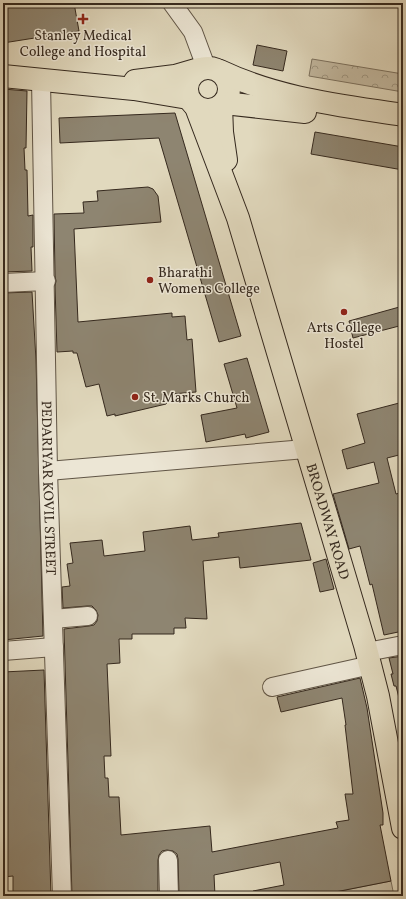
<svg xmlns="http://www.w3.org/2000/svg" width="406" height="899" viewBox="0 0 406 899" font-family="Vollkorn,serif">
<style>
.park{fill:url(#park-crowns);stroke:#7c7260}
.garden{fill:#c4bba3;stroke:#7c7260}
.building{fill:#8e8571;stroke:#35291e}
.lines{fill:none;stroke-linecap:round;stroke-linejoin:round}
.minor-casing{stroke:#605546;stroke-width:20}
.major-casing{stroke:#35291e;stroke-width:24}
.minor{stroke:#ece6d5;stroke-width:18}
.major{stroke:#e1d9be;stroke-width:22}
.poi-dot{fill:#8f2418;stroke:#ece6d5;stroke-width:1.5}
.labels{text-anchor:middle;stroke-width:3;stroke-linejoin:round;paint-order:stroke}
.poi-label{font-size:14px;fill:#35291e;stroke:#ece6d5}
.street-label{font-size:14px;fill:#35291e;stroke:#ece6d5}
</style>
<defs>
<pattern id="park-crowns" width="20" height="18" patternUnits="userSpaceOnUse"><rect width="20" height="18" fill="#c4bba3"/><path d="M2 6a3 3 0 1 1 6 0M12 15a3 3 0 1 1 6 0" fill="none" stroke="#a09884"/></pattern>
</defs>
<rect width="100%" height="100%" fill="#e1d9be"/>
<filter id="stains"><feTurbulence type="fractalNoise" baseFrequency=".005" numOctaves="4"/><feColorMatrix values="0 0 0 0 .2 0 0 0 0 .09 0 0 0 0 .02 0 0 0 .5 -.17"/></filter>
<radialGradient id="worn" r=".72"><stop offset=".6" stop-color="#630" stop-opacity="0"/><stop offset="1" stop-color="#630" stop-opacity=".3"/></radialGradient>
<path class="park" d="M312,59L403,74V92L309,76Z"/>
<path class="garden" d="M391,881L394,896H315Z"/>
<path class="building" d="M3,3H74L79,31L3,43Z
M257,45L287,51L283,71L253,65Z
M3,89L27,91L26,148H24L25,170H27L28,216L33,215V247H31L32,271L3,272Z
M175,113L241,336L219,342L159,138L60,143L59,118Z
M315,132L403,147V170L311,154Z
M148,187L153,189L158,196L161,222L74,229L78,322L172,313V317L185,316L187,340L192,339L196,392L171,394L166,404L115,416V414L107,416L99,384L86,387L77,353H73V351L57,352L55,286L56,281L55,276L54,214L84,213L83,202L98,201L97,191Z
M32,292L36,360L43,636L3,640V293Z
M403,306V325L353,338L349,321Z
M247,358L269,432L246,438L245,434L206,442L201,415L237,408L224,364Z
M403,402V454L387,458L396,494L403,492V631L384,635L372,584L370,585L360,546L349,549L333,494L379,483L374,462L347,469L342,450L365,443L357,414Z
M301,523L311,560L240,568L239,557L203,561L207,619L185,618L186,628H174V634H132V639H119L120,663L107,664L111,756H104L105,778H108L109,797H119L121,835L210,826L212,852L338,828L336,822L349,820L345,794H353L345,725H346L342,698L281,712L277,697L360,678L367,708L383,813V825H380L391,881L315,896H253V891L284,885L280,862L214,875L215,896H179L178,859L177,854L173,851L167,850L162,851L159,855L158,860V896H72L64,629L89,626L94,625L97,621L98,615L96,610L92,606H87L63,608L62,587L70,586L67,564L73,563L70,543L102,540L104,556L145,551L143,532L190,526L192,540L219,537L218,533Z
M326,559L334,589L320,592L313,563Z
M403,656V697L399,698L396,686H394L391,674H393L389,658Z
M44,670L51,896H13V876L3,877V672Z"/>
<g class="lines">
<g class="minor-casing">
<g id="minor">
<path d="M172,3L193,32L206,67"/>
<path id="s1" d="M41,80L48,471L62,896"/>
<path d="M3,283L46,281"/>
<path d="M48,471L305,449"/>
<path d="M53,619L88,616"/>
<path d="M3,651L54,647"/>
<path d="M367,652L403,645"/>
<path d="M272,687L371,665"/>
<path d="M168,860L169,896"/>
</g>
</g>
<g class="major-casing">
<g id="major">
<circle cx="208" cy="89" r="21"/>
<path d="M220,71C279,99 339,105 403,115"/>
<path d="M3,76L134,89L188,98"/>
<path d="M135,81L175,76L199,69"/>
<path d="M224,103L305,112"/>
<path d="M221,106L222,132L226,160"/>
<path id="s2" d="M196,107L238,218L365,645L378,696L403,828"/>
</g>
</g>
<use href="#minor" class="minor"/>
<use href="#major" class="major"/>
</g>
<g class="poi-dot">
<path d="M81 13h4v4h4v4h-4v4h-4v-4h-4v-4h4z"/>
<circle cx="150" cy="280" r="4"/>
<circle cx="344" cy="312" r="4"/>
<circle cx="135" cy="397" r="4"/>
</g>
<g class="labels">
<g class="poi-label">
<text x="83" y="40">Stanley Medical<tspan x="83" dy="16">College and Hospital</tspan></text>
<text x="158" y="277" text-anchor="start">Bharathi<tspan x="158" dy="16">Womens College</tspan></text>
<text x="344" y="332">Arts College<tspan x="344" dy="16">Hostel</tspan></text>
<text x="143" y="402" text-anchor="start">St. Marks Church</text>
</g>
<g class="street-label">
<text dy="5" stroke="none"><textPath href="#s1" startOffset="408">PEDARIYAR KOVIL STREET</textPath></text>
<text dy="5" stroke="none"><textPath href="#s2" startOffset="435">BROADWAY ROAD</textPath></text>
</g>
</g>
<rect width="406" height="899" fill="none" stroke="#e1d9be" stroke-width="16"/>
<rect x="4" y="4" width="398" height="891" fill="none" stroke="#35291e" stroke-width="2"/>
<rect x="8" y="8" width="390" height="883" fill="none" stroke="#35291e"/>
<rect width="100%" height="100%" filter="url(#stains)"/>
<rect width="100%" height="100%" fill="url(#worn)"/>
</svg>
